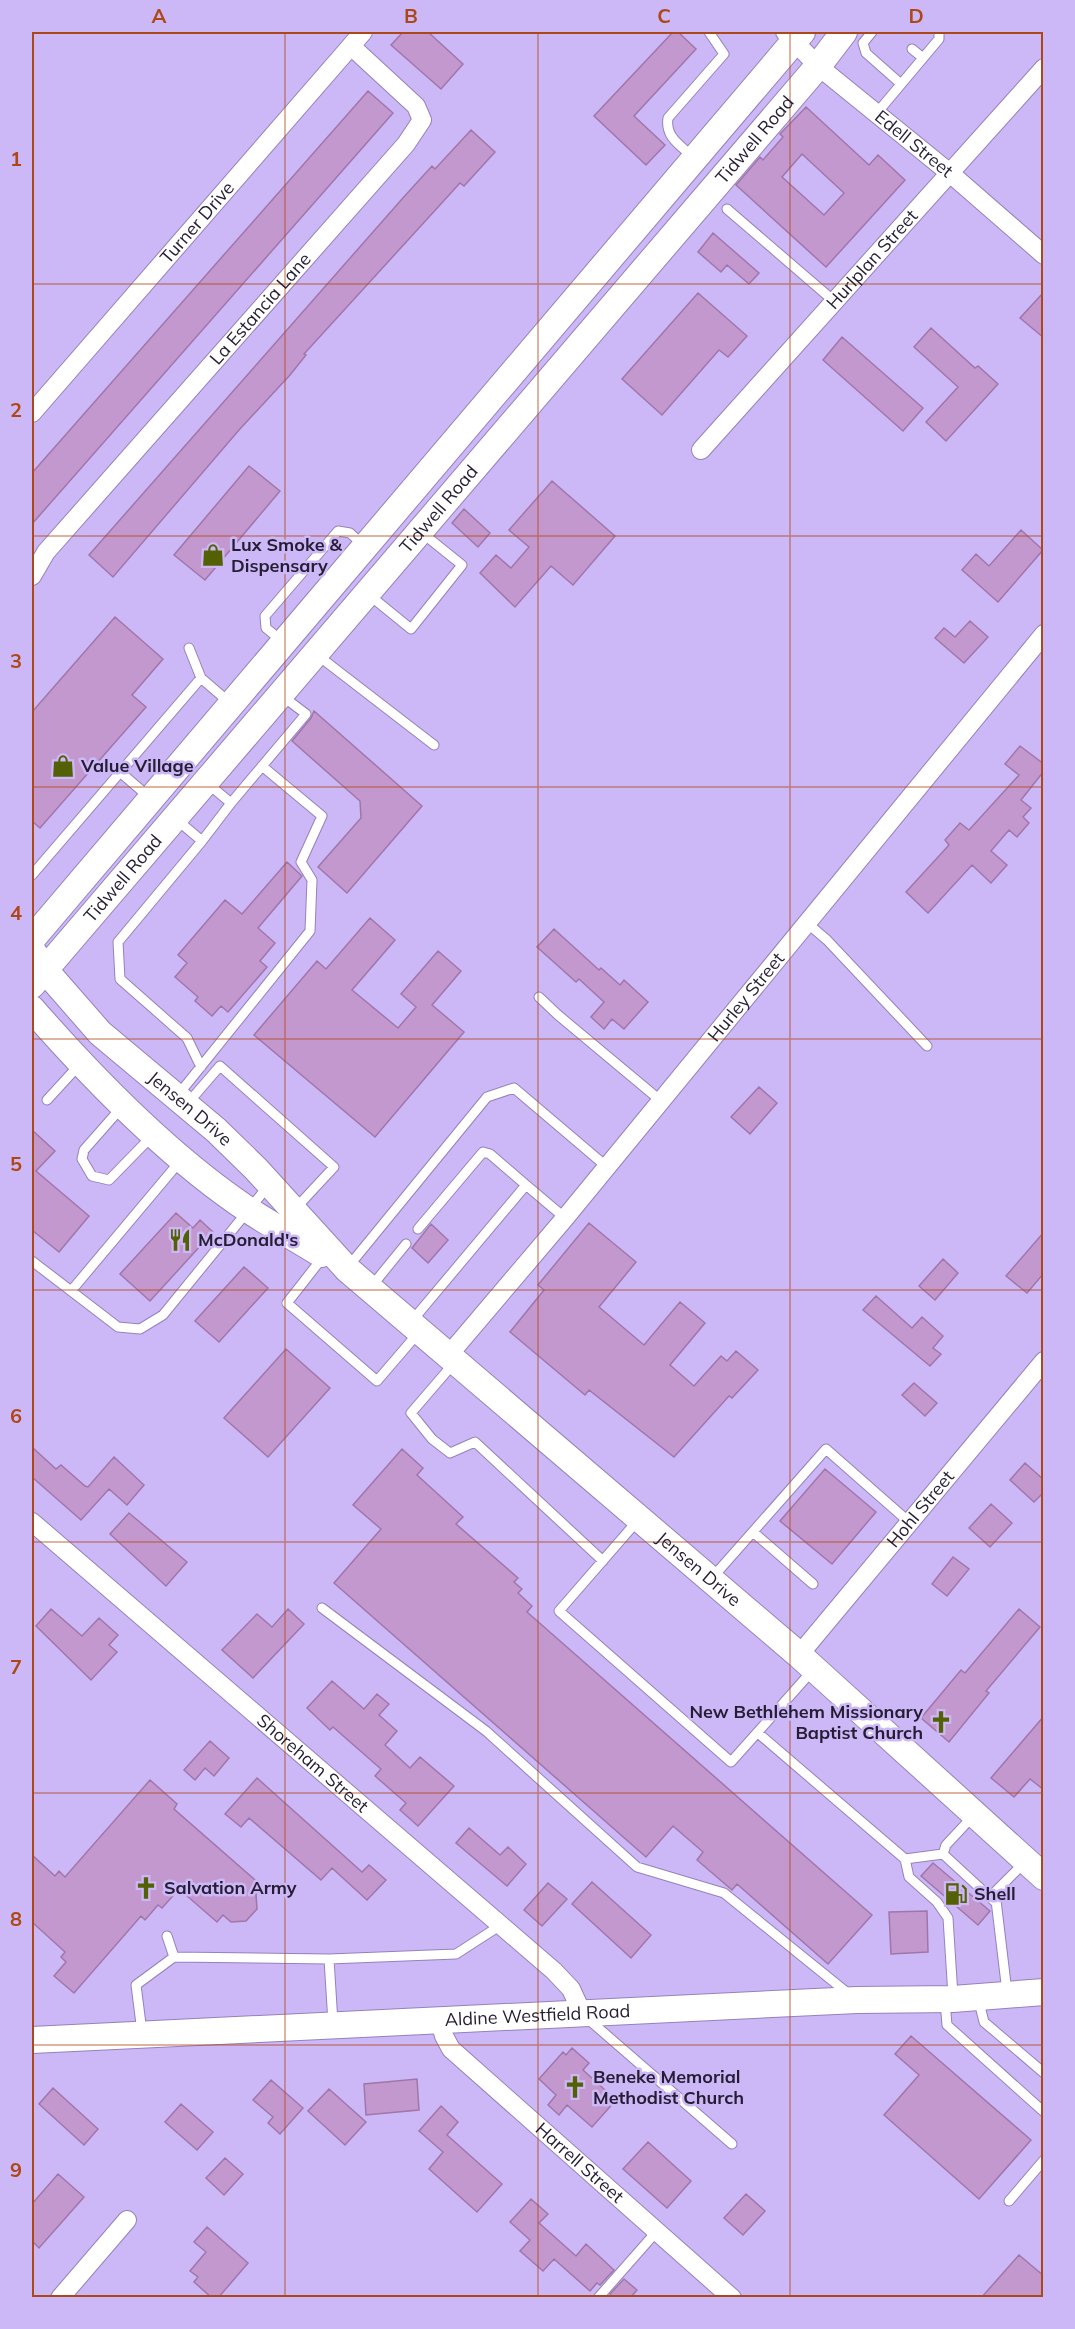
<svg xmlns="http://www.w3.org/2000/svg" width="1075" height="2329" viewBox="0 0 1075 2329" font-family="Mulish,sans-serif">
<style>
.building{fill:#c398ce;stroke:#a076aa;stroke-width:1.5;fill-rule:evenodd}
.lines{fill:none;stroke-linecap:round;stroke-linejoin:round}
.service-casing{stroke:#9581bc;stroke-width:11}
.minor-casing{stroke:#9581bc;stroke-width:20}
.secondary-casing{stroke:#9581bc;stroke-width:28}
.service{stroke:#fff;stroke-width:9}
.minor{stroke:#fff;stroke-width:18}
.secondary{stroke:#fff;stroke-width:26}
.grid{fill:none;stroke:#ae4718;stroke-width:1.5;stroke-opacity:0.55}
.labels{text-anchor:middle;stroke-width:5;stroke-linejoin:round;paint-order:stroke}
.street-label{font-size:18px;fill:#251d34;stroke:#cdb8f7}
.poi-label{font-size:18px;font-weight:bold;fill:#251d34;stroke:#cdb8f7;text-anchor:start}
.neatline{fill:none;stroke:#ae4718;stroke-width:2}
.grid-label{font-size:20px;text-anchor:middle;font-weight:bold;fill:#ae4718}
</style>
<rect width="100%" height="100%" fill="#cdb8f7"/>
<path class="building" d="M403,32H428L463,64L441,89L391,45Z
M673,32H678L696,49L634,116L665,145L646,165L594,116Z
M368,91L393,113L32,524V473Z
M806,107L869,165L878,155L905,180L826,267L736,185L760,157L763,160L783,137L780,134ZM802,154L844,193L824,215L782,177Z
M471,130L495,152L464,186L460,183L304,354L306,355L290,375L239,430L113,577L89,555L402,199L432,166L435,169Z
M713,233L759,273L749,284L727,265L721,272L698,252Z
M1044,292V338L1020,318Z
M698,293L747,336L728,357L719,350L662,415L622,379Z
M931,328L975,368L978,366L998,384L946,441L926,422L958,387L914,347Z
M842,337L923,408L903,431L823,360Z
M249,466L280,491L205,580L174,555Z
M552,481L615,536L573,585L551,566L515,607L480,573L496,555L511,568L529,547L509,530Z
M464,509L490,533L478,547L452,523Z
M1021,530L1043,550L998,602L962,570L976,554L989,566Z
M115,617L163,659L132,695L146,707L40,828L32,821V712Z
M970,621L988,637L964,663L935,638L944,628L955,637Z
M314,711L422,806L347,893L318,867L361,818L360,801L292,741L311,718Z
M1020,746L1044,764V771L1021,800L1031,808L1023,817L1029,823L1017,837L1009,830L991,851L1007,865L991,883L972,865L928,913L906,892L949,845L945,840L960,823L969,830L1019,775L1005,764Z
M287,862L302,876L258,928L275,943L260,961L267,967L228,1012L221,1006L212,1016L195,1001L198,997L175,977L187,963L178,955L225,900L242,914Z
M370,918L395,940L352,990L398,1028L416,1007L401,994L438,951L461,971L432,1005L464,1032L375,1137L254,1035L317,961L326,969Z
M554,929L599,970L601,968L620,985L624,980L648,1002L624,1029L612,1019L604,1029L591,1017L604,1002L579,979L576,982L537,947Z
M759,1087L777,1103L750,1134L731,1117Z
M32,1130L55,1151L36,1171L89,1216L59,1252L32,1230Z
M176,1213L193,1228L200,1220L213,1232L150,1301L120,1274Z
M589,1223L636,1262L599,1307L644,1345L680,1302L705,1323L670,1365L694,1386L721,1356L727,1361L736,1351L758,1370L732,1398L729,1396L674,1457L589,1390L585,1395L510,1332L544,1290L538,1285Z
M431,1224L448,1240L428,1263L412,1248Z
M1044,1232V1273L1027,1293L1006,1276Z
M943,1259L958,1273L935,1300L919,1286Z
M244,1267L268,1288L219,1342L195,1321Z
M876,1296L912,1328L922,1317L943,1336L933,1348L941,1354L930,1366L863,1310Z
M286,1349L330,1388L268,1457L224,1418Z
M914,1383L937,1403L925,1416L902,1395Z
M32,1447L56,1469L61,1465L85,1486L88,1487L114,1457L144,1485L127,1505L109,1489L81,1520L32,1477Z
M402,1449L423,1468L417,1475L463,1517L456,1524L518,1578L514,1582L522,1589L518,1593L532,1606L527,1612L872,1915L828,1964L737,1884L732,1890L697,1860L703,1852L673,1826L646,1857L334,1583L381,1529L353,1505Z
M1025,1463L1044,1480V1492L1034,1502L1010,1480Z
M825,1469L876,1512L832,1564L780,1521Z
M991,1504L1012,1523L990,1547L969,1528Z
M129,1513L187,1562L166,1586L110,1534Z
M953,1557L969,1569L947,1596L932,1584Z
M51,1609L82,1636L99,1618L118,1635L109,1645L117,1652L91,1680L36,1626Z
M288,1609L304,1624L253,1678L222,1650L257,1614L272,1627Z
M1019,1609L1040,1627L986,1691L989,1693L949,1742L921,1718L961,1670L965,1673Z
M332,1681L364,1709L377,1694L389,1704L379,1715L397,1731L385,1745L410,1768L420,1757L454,1786L418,1826L400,1810L406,1803L375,1776L381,1769L333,1727L330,1730L307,1708Z
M1044,1716V1790L1030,1779L1014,1797L991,1778Z
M210,1741L229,1758L214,1776L205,1768L195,1780L184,1770Z
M257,1778L362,1872L369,1865L386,1880L367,1900L332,1868L321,1880L249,1818L241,1827L225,1814Z
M150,1780L177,1804L174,1809L262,1886L256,1894L257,1909L246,1921L231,1922L223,1915L217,1922L179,1889L162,1908L158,1905L145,1920L141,1916L74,1993L54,1976L66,1962L61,1957L65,1952L32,1922V1855L55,1876L59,1871L65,1877Z
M469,1828L500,1855L508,1847L526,1864L507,1886L456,1843Z
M933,1863L990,1911L978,1925L921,1876Z
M592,1882L651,1935L631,1958L572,1904Z
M548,1883L567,1899L542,1926L524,1910Z
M927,1911L928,1952L891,1954L889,1912Z
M911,2036L1031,2140L979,2199L884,2115L919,2075L895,2054Z
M572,2048L589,2063L583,2070L616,2100L592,2127L567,2105L559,2115L548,2105L556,2095L539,2079L563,2052L566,2055Z
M417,2079L419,2110L366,2115L364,2084Z
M271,2080L303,2108L280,2134L268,2123L273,2117L253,2100Z
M53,2088L98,2129L84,2145L39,2104Z
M329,2089L366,2122L345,2145L308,2111Z
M181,2104L213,2132L197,2150L165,2122Z
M441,2106L458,2122L447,2135L502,2184L477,2212L429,2169L443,2152L419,2131Z
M648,2142L691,2181L667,2208L623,2169Z
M225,2158L243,2174L224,2195L206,2178Z
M58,2174L84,2197L39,2248L32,2241V2204Z
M746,2194L765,2211L743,2235L724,2218Z
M531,2199L548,2214L539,2223L576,2256L586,2244L614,2270L600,2285L597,2283L590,2291L554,2259L543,2271L520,2251L530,2240L510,2222Z
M207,2227L248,2263L218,2298H212L194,2282L198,2277L190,2271L206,2252L194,2242Z
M1019,2255L1044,2276V2298H981Z
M624,2279L637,2290L630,2298H613L610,2294Z"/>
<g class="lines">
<g class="service-casing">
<path id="service" d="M872,32L863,43L866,53L901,84
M912,49L923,58
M876,114L939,39V32
M693,157C680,145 665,137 668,118L724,54L709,32
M727,209L835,302
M368,594L411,629L462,565L421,532
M282,641L266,628L265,616L338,531L350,533L364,546
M189,648L201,678
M316,654L434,745
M120,772L149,797
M207,783L231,803L306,714L281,695
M176,819L202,841L231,803
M32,875L201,678L230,703
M807,923L827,940L927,1046
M539,997L558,1015L661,1101
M201,1067L187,1038L120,979L118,942L202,841
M178,1095L310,931L312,880L301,862L322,816L262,766
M47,1100L80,1064
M188,1103L220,1066L334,1167L295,1209
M121,1108L84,1150L82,1159L92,1176L109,1180L153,1135
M418,1229L483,1152L490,1154L526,1185
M323,1257L287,1303L377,1381L419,1332
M32,1261L118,1327L140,1329L163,1315L269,1185
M348,1267L487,1097L514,1088L607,1167
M371,1287L406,1244
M71,1291L181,1160
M411,1322L526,1185L565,1218
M454,1363L411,1413L432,1439L450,1453L475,1442L603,1561
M639,1519L559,1611L731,1762L812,1671
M753,1532L813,1584
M712,1578L826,1449L909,1522
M322,1608L486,1731L637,1867L724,1893L850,1995
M758,1733L905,1859L909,1877L937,1902L948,1918L953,1996
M974,1815L946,1845L943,1854L994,1901
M905,1859L943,1854
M167,1936L174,1957L329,1959L333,2023
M329,1959L456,1954L501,1925
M1007,1992L995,1892L1024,1863
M978,1998L984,2022L1044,2073
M945,2001L947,2025L1044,2112
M588,2019L732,2144
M142,2032L136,1985L174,1957
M1009,2201L1044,2160
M598,2298L657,2231"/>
</g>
<g class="minor-casing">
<g id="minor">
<path id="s1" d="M785,32L818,66L951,174L1044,255"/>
<path id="s2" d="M32,413L363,32"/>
<path id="s3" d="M701,450L1044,68"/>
<path id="s4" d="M32,576L46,552L406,144L422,120L416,106L351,46"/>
<path id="s5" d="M447,1357L565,1218L1044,634"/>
<path id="s6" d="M32,1522L554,1971L571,1989L582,2013"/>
<path id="s7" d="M799,1655L1044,1361"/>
<path id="s8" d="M440,2021L444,2036L451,2049L732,2298"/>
<path d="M60,2298L127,2220"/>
</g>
</g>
<g class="secondary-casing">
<g id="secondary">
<path d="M32,939L802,32"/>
<path id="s9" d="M32,950L45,970L100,1033L216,1130L256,1169L347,1269L799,1655L1044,1877"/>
<path id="s10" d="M32,985L818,66L844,32"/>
<path d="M32,1009C95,1081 170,1158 250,1211C273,1226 297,1239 321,1254"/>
<path id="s11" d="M32,2040L857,2000L953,1999L1044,1992"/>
</g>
</g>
<use href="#service" class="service"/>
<use href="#minor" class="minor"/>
<use href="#secondary" class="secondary"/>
</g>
<path class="grid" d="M285,32V2298M538,32V2298M790,32V2298M32,284H1044M32,536H1044M32,787H1044M32,1039H1044M32,1290H1044M32,1542H1044M32,1793H1044M32,2045H1044"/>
<defs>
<g id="shop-bare" transform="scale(1.8)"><path d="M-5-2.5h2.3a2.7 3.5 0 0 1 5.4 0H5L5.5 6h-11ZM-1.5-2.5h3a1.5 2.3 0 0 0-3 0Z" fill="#536104" stroke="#cdb8f7" stroke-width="2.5" paint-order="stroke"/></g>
<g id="restaurant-bare" transform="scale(1.8)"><path d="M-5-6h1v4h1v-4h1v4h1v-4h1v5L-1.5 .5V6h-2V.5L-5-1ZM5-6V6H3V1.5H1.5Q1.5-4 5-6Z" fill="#536104" stroke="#cdb8f7" stroke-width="2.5" paint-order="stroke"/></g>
<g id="church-bare" transform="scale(1.8)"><path d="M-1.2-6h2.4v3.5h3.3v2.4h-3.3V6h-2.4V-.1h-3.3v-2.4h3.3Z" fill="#536104" stroke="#cdb8f7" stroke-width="2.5" paint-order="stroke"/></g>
<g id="fuel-bare" transform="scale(1.8)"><path d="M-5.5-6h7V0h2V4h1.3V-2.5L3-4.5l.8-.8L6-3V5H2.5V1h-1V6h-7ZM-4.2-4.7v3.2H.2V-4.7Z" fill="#536104" stroke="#cdb8f7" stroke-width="2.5" paint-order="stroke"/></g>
</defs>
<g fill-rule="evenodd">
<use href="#shop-bare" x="213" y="555"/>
<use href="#shop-bare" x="63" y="766"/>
<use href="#restaurant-bare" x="180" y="1240"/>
<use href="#church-bare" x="941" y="1722"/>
<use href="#church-bare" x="146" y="1888"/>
<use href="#fuel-bare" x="956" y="1894"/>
<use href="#church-bare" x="575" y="2087"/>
</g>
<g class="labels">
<g class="street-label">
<text dy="6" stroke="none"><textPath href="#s10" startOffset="1112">Tidwell Road</textPath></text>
<text dy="6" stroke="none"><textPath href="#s1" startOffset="171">Edell Street</textPath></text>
<text dy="6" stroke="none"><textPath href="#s2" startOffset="252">Turner Drive</textPath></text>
<text dy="6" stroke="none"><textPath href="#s3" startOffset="256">Hurlplan Street</textPath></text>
<text dy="6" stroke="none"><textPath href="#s4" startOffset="352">La Estancia Lane</textPath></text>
<text dy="6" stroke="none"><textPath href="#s10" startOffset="626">Tidwell Road</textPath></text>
<text dy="6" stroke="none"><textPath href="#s10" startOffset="140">Tidwell Road</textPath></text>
<text dy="6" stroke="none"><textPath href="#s5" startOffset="468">Hurley Street</textPath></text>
<text dy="6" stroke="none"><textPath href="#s9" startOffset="225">Jensen Drive</textPath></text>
<text dy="6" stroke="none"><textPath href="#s7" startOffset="190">Hohl Street</textPath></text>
<text dy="6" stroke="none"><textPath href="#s9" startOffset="912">Jensen Drive</textPath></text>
<text dy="6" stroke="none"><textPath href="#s6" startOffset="370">Shoreham Street</textPath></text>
<text dy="6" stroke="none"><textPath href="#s11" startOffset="506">Aldine Westfield Road</textPath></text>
<text dy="6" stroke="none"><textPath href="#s8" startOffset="202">Harrell Street</textPath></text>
</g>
<g class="poi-label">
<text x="231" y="551">Lux Smoke &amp;<tspan x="231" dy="21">Dispensary</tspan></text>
<text x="81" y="772">Value Village</text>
<text x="198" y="1246">McDonald's</text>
<text x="923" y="1718" text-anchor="end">New Bethlehem Missionary<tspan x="923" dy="21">Baptist Church</tspan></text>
<text x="164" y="1894">Salvation Army</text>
<text x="974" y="1900">Shell</text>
<text x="593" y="2083">Beneke Memorial<tspan x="593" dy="21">Methodist Church</tspan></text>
</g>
</g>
<rect width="1075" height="2329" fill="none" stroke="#cdb8f7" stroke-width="66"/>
<rect x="33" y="33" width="1009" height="2263" class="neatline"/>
<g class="grid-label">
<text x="159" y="23">A</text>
<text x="411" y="23">B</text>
<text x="664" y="23">C</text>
<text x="916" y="23">D</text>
<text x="16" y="166">1</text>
<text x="16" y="417">2</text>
<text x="16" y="668">3</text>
<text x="16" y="920">4</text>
<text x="16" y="1171">5</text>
<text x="16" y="1423">6</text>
<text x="16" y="1674">7</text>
<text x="16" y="1926">8</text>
<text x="16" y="2177">9</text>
</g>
</svg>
